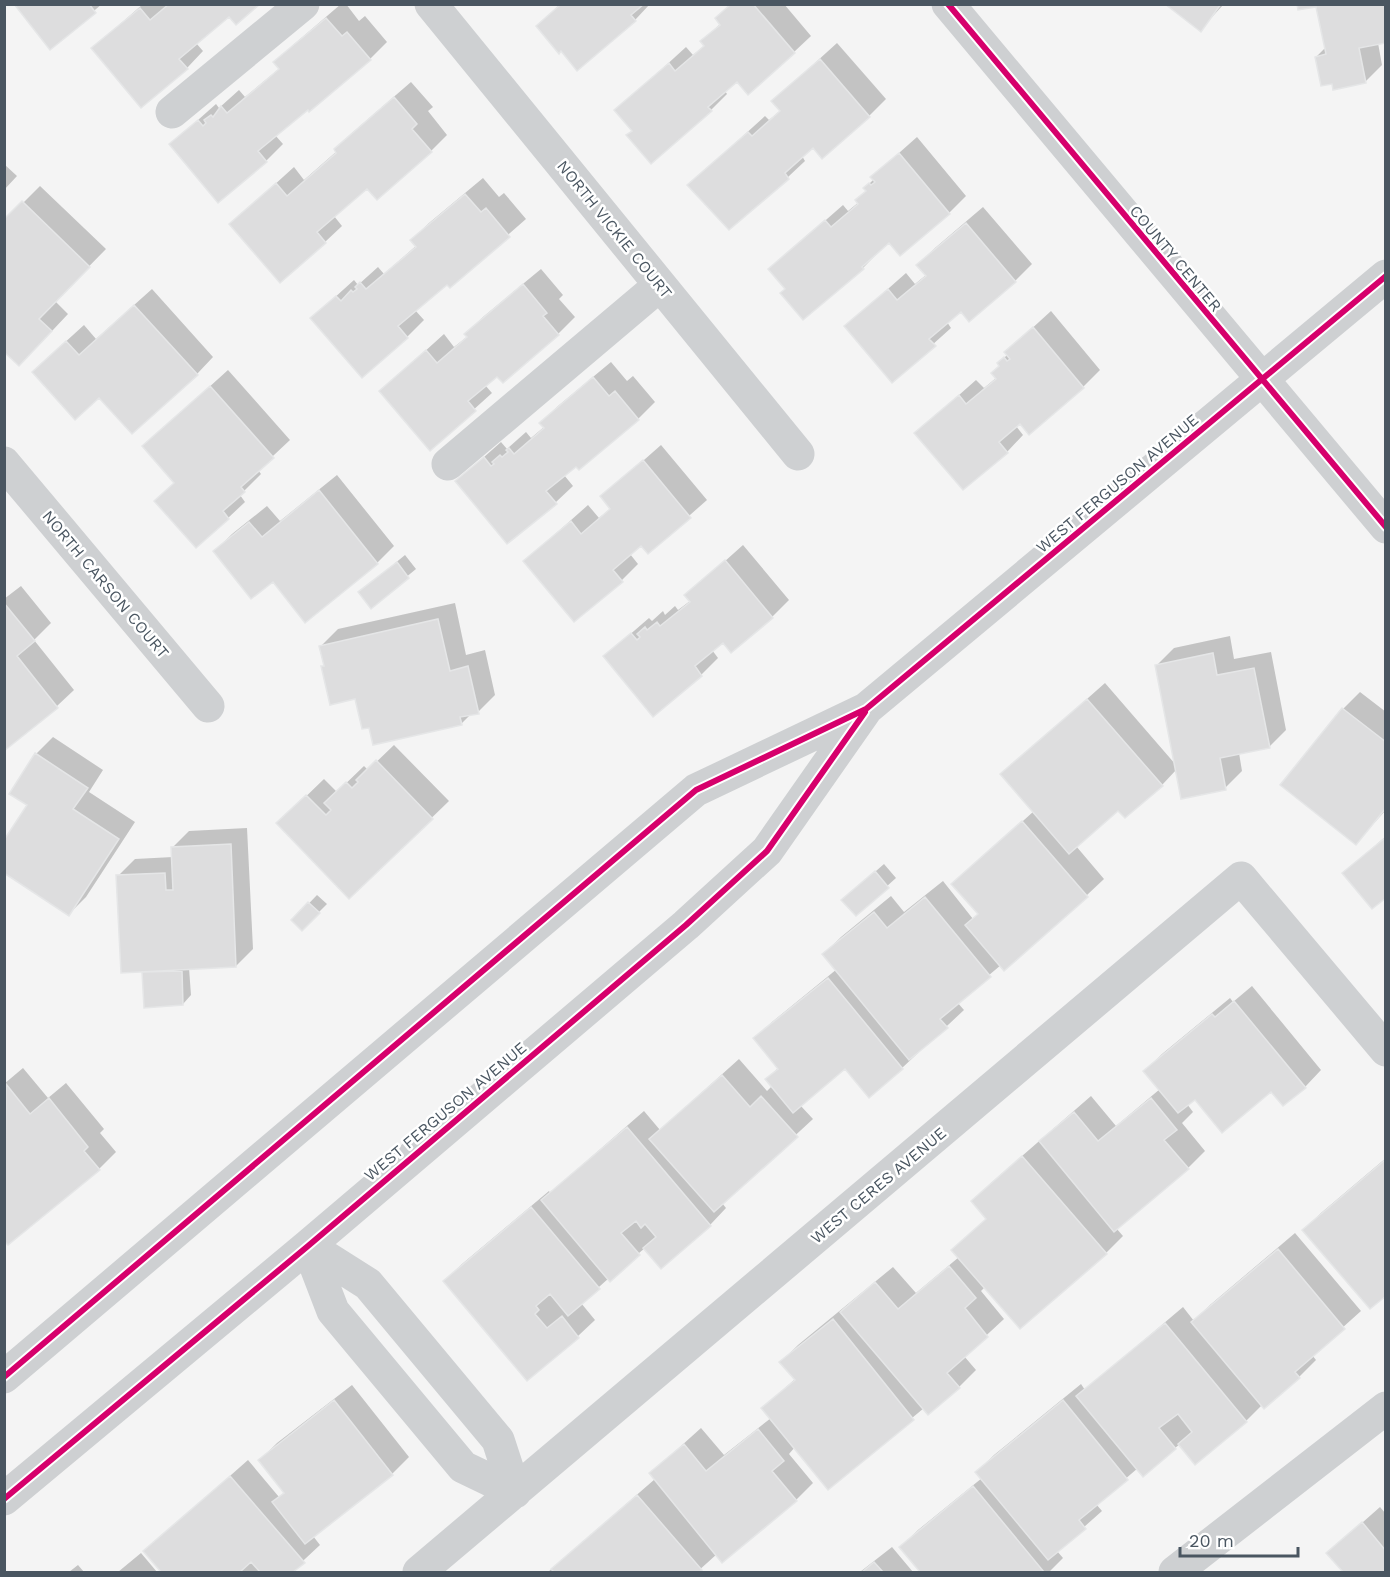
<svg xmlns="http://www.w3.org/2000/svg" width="1390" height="1577" viewBox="0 0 1390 1577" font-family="'Work Sans',sans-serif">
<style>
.shadow{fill:#0003}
.building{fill:#ddddde;stroke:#e5e6e7;stroke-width:1.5}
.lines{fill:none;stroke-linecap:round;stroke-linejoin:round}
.minor{stroke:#ced0d2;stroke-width:33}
.cycleway-casing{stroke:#fff;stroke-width:10}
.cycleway{stroke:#d6006c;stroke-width:6}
.labels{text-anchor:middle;stroke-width:5;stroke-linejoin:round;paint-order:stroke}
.street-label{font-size:16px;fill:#4a5661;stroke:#fff}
</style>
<rect width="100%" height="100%" fill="#f4f4f4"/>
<path class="shadow" d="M16,4H102L50,48Z
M143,4H257L230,15L196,43L203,51L187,68L93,48Z
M341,4H346L359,21L365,16L387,42L370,59L310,110L308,108L275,135L283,144L266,161L171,144L216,104L219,108L239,90L245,97L280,68L275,63L292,46Z
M560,4H650L635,20L561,49L538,26Z
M731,4H784L811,36L794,52L737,80L725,91L727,94L711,110L633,130L616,111L686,47L693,55L705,45L703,41L721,23Z
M1167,4H1224L1200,30Z
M1298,4H1386L1378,43L1382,65L1365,82H1333L1316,57L1326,47L1317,5Z
M837,43L886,99L869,116L813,146L802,156L805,161L788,177L729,228L689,185L765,116L769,120L781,110L773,101Z
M411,82L433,107L428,111L447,135L431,151L367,186L334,216L342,226L325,242L231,224L294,167L304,180L337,151L336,149L352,133Z
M917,137L966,196L949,213L900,254L889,241L863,268L787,289L770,269L843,205L848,211L859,202L867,191L865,188L874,179L872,177Z
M4,164L17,176L4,190Z
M483,178L499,197L504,193L526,219L450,286L447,283L415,310L424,320L407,337L312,318L354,280L358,285L378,267L384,274L417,245L412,240L429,223Z
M40,186L106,249L55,301L68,314L36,348L4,222Z
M983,207L1032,264L1015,281L961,310L947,322L951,328L892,381L846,326L906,273L915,284L926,275L918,265L935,248Z
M541,269L563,295L559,299L575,317L558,334L485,385L492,393L430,449L381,391L444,334L454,347L468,336L467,334L483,317Z
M152,289L213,357L197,374L99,396L51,355L84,325L96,339Z
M1051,311L1100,370L1083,387L1020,422L1016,426L1023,435L1007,452L916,433L976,380L984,388L996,378L1001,366L999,363L1008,354L1006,352Z
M611,362L627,381L633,376L655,402L638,419L579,468L577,465L564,475L573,486L556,502L508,542L457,481L501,442L507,449L526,432L531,438L544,427L541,423L558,406Z
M228,370L290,440L258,470L261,474L240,495L245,502L228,518L176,482L144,446Z
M661,445L707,500L648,552L641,544L630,554L638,564L621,581L525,561L588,505L599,518L611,508L602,497Z
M337,475L394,546L377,563L273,580L215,551L232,534L267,506L280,521Z
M743,545L789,600L772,617L731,651L723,641L712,650L718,658L701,675L654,714L605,656L649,618L652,621L663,611L665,615L675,606L678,610L690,601L686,596Z
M405,555L416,569L371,606L360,592Z
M21,586L51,623L34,640L74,690L57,706L4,749V599Z
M455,603L466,655L485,650L495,695L478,712L471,714L461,724L371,726L357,697L323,667L325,664L321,646L338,629Z
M1230,636L1234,659L1271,652L1286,730L1269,747L1239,753L1242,771L1225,788L1177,769L1162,785L1118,809L1076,846L1104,879L1087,895L1004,969L1001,965L957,1002L964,1010L902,1068L869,1096L846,1067L800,1105L813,1119L722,1203L726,1208L710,1225L645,1248L609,1278L581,1303L595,1320L578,1336L528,1379L445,1281L462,1264L549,1191L550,1193L644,1111L660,1130L739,1059L767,1091L772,1086L767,1079L779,1067L755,1039L772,1022L837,969L824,954L841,937L891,896L904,912L943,881L973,919L979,913L953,884L1034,811L1002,774L1105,683L1176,765L1157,665L1174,648Z
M1360,692L1386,712V810L1356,843L1282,785L1343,709Z
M53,737L103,770L89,792L135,822L86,897L69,914L30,805L36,754Z
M394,745L449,801L350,897L295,807L324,779L337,792L364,766L368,770Z
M247,828L253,949L236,966L189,968L191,995L183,1004L143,973L146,970L118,876L135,859L173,857L172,848L189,831Z
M1386,836V896L1344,873Z
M884,864L896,878L856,914L852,892Z
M317,895L327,904L302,929L293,920Z
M1252,986L1321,1070L1305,1087L1195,1098L1187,1104L1193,1112L1182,1123L1205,1151L1188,1168L1116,1228L1123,1236L1106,1253L985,1287L981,1291L1004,1319L964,1356L976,1370L959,1387L924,1408L828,1488L795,1447L789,1454L813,1483L796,1500L717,1554L697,1572H548L655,1479L651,1473L701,1428L724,1455L771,1418L763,1408L795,1379L781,1362L798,1345L893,1267L916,1293L959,1257L987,1218L973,1201L990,1184L1091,1096L1116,1126L1160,1089L1145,1071L1162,1054L1230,998L1233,1002Z
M23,1068L48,1098L66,1083L104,1129L100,1133L116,1152L99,1169L4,1239V1084Z
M1386,1158V1294L1304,1230L1321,1213Z
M1295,1233L1361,1311L1312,1355L1316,1360L1299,1377L1264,1407L1262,1405L1246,1421L1180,1444L1175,1448L1138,1468L1096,1504L1102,1511L1057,1551L1063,1558L1049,1572H922L901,1547L918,1530L982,1478L977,1472L994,1455L1081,1384L1085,1390L1183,1307L1194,1321L1210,1305Z
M352,1385L409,1457L392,1474L313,1536L320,1545L291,1572H163L145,1551L248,1460L279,1497L285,1492L260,1460L277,1443Z
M1380,1507L1386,1514V1572H1344L1328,1553Z
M892,1547L913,1572H860Z
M141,1553L157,1572H118Z
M78,1565L84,1572H69Z"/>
<path class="building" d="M14,4H89L96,13L50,50Z
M169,4H260L236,25L229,17L179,59L188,69L141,108L91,48L140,8L150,20Z
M561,4H644L631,15L636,21L577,71L561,51L559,54L536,26Z
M731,4H753L795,53L748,95L737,82L708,107L712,111L651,164L626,135L632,131L614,110L669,63L675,71L704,46L700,41L720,25L715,18Z
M1165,4H1221L1201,32Z
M1297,4H1386V43L1359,48L1366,83L1333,90L1332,84L1321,86L1315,57L1326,54L1316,7L1298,10Z
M326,18L342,36L347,32L371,60L309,112L308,110L258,151L267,162L218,203L169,144L198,120L203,126L206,123L204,120L211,115L213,117L221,106L227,113L279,69L273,62Z
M820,59L870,117L822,159L813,148L785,173L789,179L729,230L687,185L748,132L752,136L780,111L771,101Z
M394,97L417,124L412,129L432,152L377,200L367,189L317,232L326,243L280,283L229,224L276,183L287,196L336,153L334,149Z
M899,153L950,214L900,256L889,243L862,267L864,269L803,320L780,293L785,289L768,269L825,220L831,227L858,204L855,200L866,191L863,188L869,183L871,185L875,182L870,177Z
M465,194L481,212L486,208L510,237L450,288L447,285L398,326L408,338L362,378L310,318L336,296L341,301L351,290L353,292L357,289L355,287L360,282L366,289L416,247L410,240Z
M22,201L90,267L39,319L52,331L19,366L4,352V219Z
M966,223L1016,282L969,322L961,312L929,339L936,346L892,383L844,326L888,289L897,300L926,276L916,265Z
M523,284L547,313L543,316L559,335L503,383L497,377L468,401L476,411L430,451L379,391L426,350L437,363L467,337L464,334Z
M134,305L198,375L132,434L99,398L75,420L32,372L66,341L79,355Z
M1033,327L1084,388L1029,435L1020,424L999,442L1008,453L963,490L914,433L959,395L966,404L996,379L991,373L999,366L997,363L1004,357L1007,361L1010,359L1004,352Z
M593,377L609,396L615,391L639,420L579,470L576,467L546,491L557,504L507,544L455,481L484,457L491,466L494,464L492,462L500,455L502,457L508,452L506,450L509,448L514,454L544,428L539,423Z
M210,386L274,458L241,487L245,492L223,511L229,519L196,548L154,501L174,483L142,446Z
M643,460L691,518L648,554L641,546L613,570L623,582L574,622L523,561L571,521L581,534L610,509L600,496Z
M319,490L378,564L305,623L273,582L251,599L213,551L249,522L262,537Z
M725,560L773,618L731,653L723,643L695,666L702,676L653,717L603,656L631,633L637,640L640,637L637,634L645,627L647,630L657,622L660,626L690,602L684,595Z
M397,562L409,578L371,609L358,592Z
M4,603L35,641L17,656L58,708L4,751Z
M438,619L450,671L468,666L479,714L460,717L462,725L373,745L369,728L362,729L355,699L330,705L321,666H324L319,646Z
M1213,653L1217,675L1254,668L1270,748L1220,758L1226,790L1181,799L1155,665Z
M1087,699L1163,786L1125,818L1118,811L1069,854L1000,774Z
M1342,708L1386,742V808L1356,845L1280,785Z
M35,753L88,788L73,809L119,839L69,916L4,873V840L27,805L9,794Z
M376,760L433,819L349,899L276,823L306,795L326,815L331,810L324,803L346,782L352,788L358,782L356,780Z
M1022,821L1088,897L1004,971L965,925L978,914L951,884Z
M1386,837V898L1372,909L1342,873Z
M231,844L236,967L121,973L116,875L165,873L166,890H173L171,847Z
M875,871L889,888L856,916L841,900Z
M925,897L991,977L940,1019L948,1028L909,1060L822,954L874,912L887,928Z
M308,902L320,913L302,931L291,920Z
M182,971L183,1005L144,1008L142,972Z
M828,978L903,1069L869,1098L845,1069L793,1113L765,1079L778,1069L753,1038Z
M1234,1001L1306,1088L1283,1106L1271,1092L1222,1133L1195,1100L1178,1113L1143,1071L1212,1014L1215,1017Z
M722,1075L750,1107L761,1096L798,1137L714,1212L649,1139Z
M6,1084L30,1114L49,1098L88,1147L84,1151L100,1170L8,1245L4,1241Z
M1151,1098L1177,1130L1164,1140L1189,1169L1114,1232L1039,1141L1074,1112L1098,1141Z
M627,1127L711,1226L661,1269L643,1248L656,1237L645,1224L641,1228L636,1221L621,1233L640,1255L610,1282L541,1200Z
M1022,1156L1107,1254L1020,1329L951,1250L986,1219L971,1201Z
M1386,1159V1296L1370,1309L1302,1230Z
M531,1207L600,1289L568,1316L550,1294L536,1306L539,1310L535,1314L547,1328L562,1316L579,1338L527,1381L443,1281Z
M1278,1249L1345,1329L1295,1372L1300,1378L1264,1409L1191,1322Z
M949,1266L976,1298L965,1308L988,1337L947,1373L960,1388L928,1415L840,1312L875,1282L898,1309Z
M833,1319L914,1420L828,1490L761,1408L795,1380L779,1362Z
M1165,1323L1247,1422L1195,1465L1178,1444L1192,1432L1178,1414L1159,1428L1176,1449L1143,1477L1076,1396Z
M334,1400L393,1475L305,1544L272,1502L284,1493L258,1460Z
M1063,1400L1128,1480L1079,1520L1086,1529L1048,1560L975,1472Z
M758,1429L784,1461L772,1471L797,1501L722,1563L649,1473L684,1444L706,1471Z
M230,1476L305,1563L293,1572H260L251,1562L240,1572H161L143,1551Z
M973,1486L1044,1572H920L899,1547Z
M637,1495L702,1570L699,1572H554L551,1569Z
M1362,1522L1386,1551V1572H1343L1326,1553Z
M874,1562L883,1572H862Z"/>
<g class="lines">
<path class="minor" d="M431,4L798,454
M948,4L1386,527
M172,112L303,4
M4,463L208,706
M448,464L660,285
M308,1246L333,1311L463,1467L515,1492
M308,1246L368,1284L498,1440L515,1492
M4,1377L696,790L866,709L1386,276
M4,1499L308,1246L686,925L767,851L865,711
M419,1572L1241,878L1386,1050
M1175,1572L1386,1408"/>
<g class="cycleway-casing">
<path id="cycleway" d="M948,4L1386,527
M4,1377L696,790L866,709L1386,276
M4,1499L308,1246L686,925L767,851L865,712"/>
</g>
<use href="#cycleway" class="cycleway"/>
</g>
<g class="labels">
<g class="street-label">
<text transform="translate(615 229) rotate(51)" y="6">NORTH VICKIE COURT</text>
<text transform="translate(1176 258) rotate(50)" y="6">COUNTY CENTER</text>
<text transform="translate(1117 483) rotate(-40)" y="6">WEST FERGUSON AVENUE</text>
<text transform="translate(106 584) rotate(50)" y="6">NORTH CARSON COURT</text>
<text transform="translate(445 1111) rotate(-40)" y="6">WEST FERGUSON AVENUE</text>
<text transform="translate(878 1185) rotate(-40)" y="6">WEST CERES AVENUE</text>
</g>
</g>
<rect width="1390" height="1577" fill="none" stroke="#4a5661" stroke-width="12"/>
<path d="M1180 1547v9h118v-9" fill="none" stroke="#4a5661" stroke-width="3"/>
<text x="1189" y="1547" font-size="18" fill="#4a5661" stroke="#ffffff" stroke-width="4.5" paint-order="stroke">20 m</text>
</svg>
